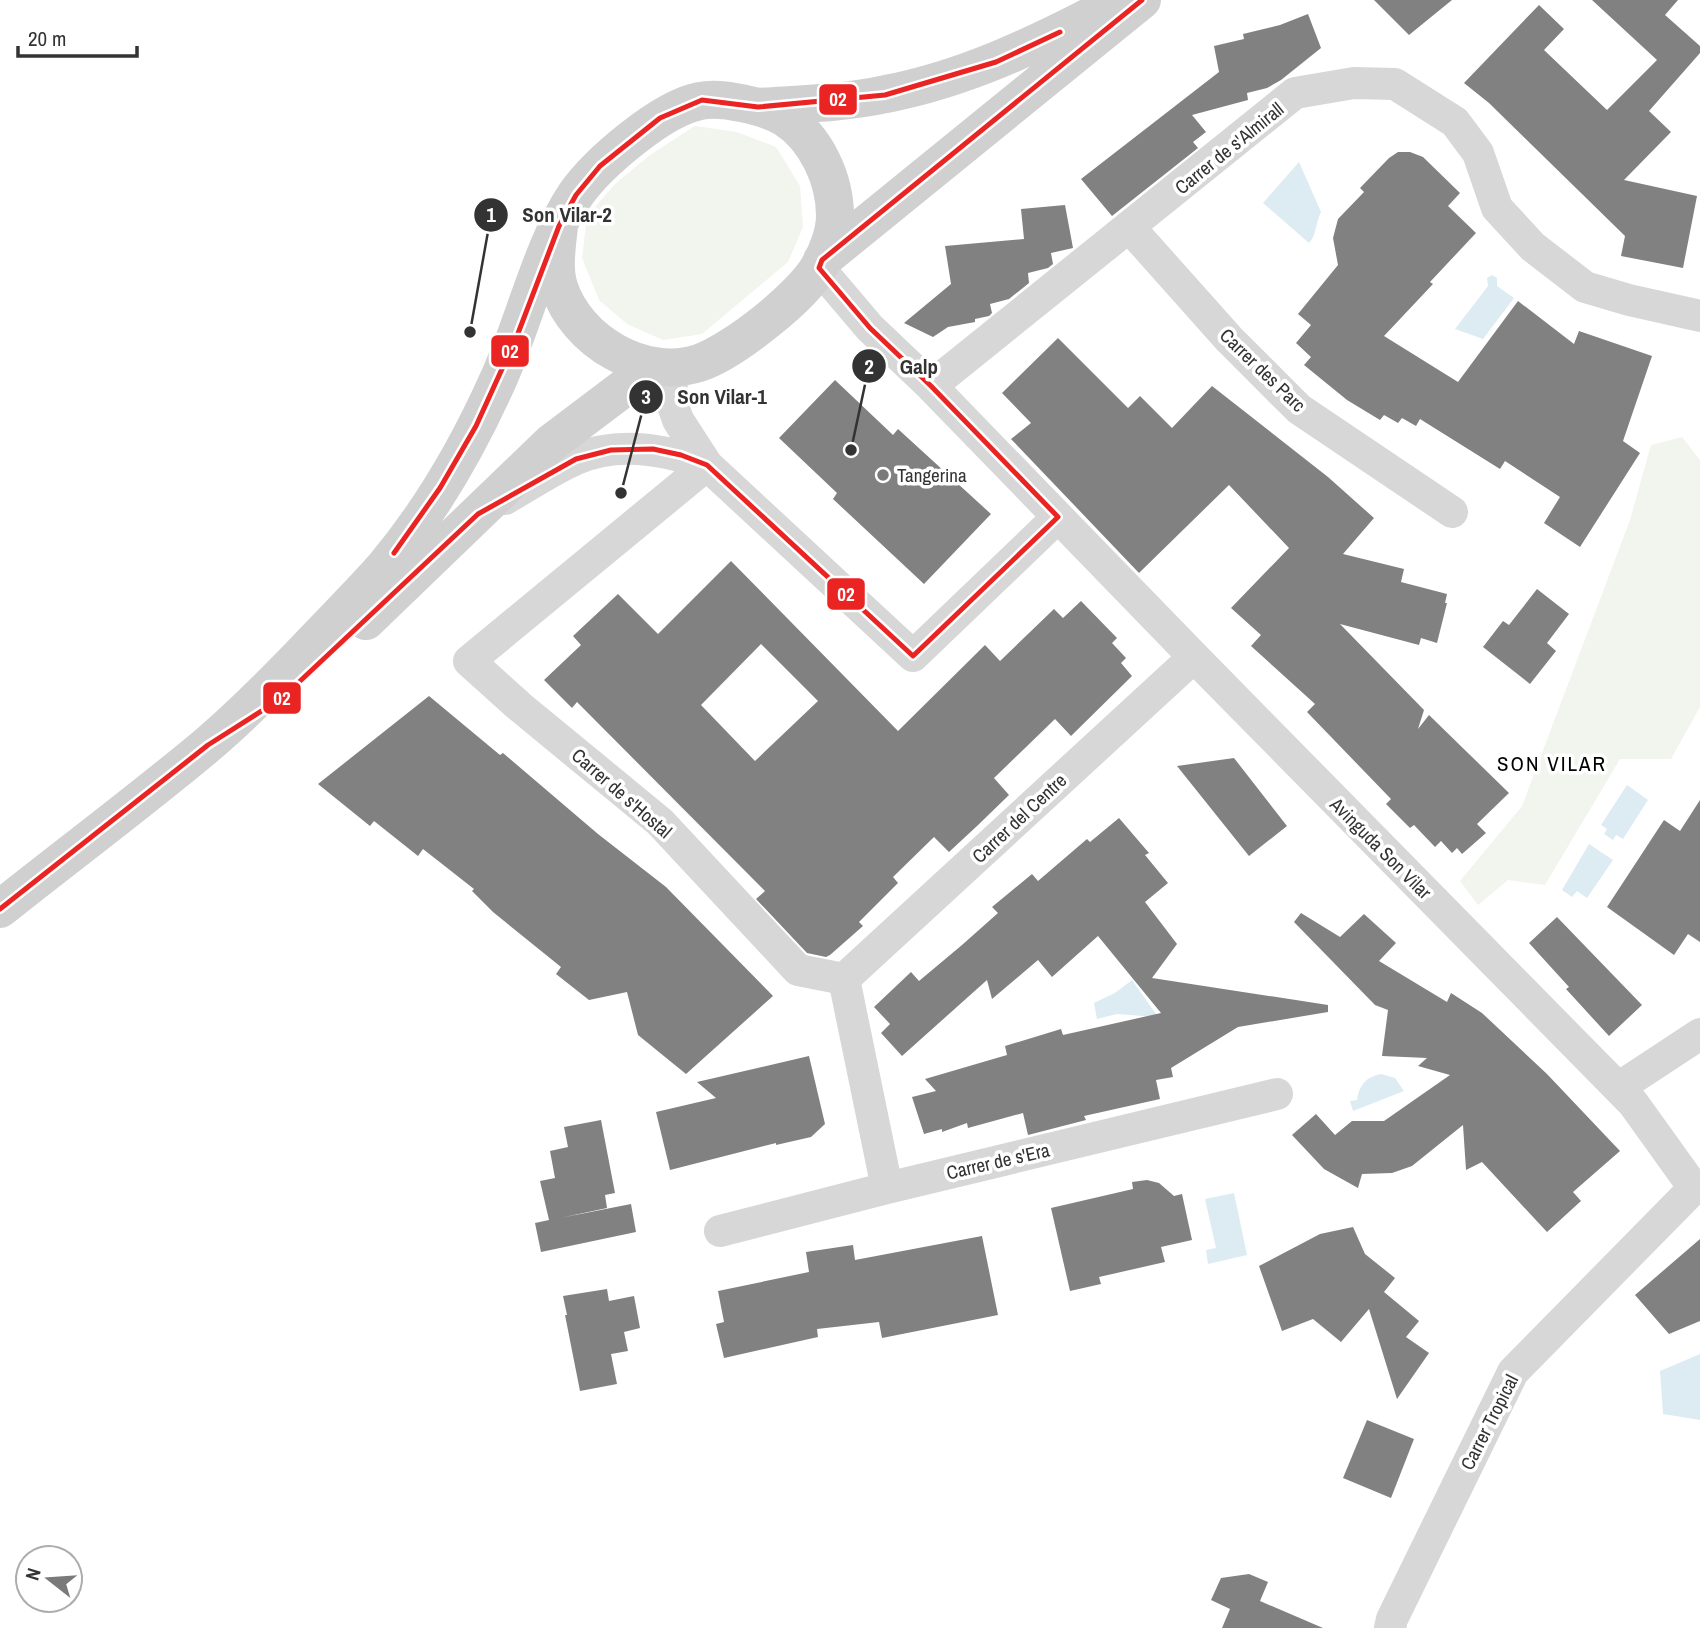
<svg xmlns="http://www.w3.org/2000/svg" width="1700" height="1628" viewBox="0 0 1700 1628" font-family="'Archivo Narrow',sans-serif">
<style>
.green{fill:#f1f5ed}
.water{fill:#ddebf3}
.building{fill:#818181;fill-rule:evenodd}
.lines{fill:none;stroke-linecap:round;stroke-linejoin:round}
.street{stroke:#d7d7d7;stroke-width:32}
.secondary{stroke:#d0d0d0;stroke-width:38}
.bus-1-casing{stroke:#fff;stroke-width:10}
.bus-1{stroke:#ea2423;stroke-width:5}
.poi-dot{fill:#7a7a7a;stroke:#fff;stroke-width:2.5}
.labels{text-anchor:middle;stroke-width:7;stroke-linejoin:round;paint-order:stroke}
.street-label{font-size:19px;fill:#333;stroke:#fff}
.poi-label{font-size:19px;fill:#333;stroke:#fff;text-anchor:start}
.neighbourhood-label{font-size:21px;letter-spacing:2px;fill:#000;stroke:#fff}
.leader{fill:none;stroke:#333;stroke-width:2.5}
.callout-dot{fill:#333;stroke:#fff;stroke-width:2.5}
.mark-label{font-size:21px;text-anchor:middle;font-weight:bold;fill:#fff}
.callout-label{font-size:21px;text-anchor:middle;font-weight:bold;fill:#333;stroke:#fff;stroke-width:7;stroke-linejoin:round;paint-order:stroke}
.line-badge{stroke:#fff;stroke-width:2.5}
.badge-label{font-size:19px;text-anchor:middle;font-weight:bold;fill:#fff}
</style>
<rect width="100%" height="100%" fill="#fff"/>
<path class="green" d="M695,126L737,132L776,147L800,186L803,227L788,262L702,334L663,340L627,324L599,300L582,258L587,216L615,184L650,155Z
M1682,437L1700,460V707L1671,759H1620L1545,885L1508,880L1478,905L1460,881L1522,806L1630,520L1651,445Z"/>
<path class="water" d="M1299,162L1321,212C1316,221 1316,237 1309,243L1263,203Z
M1492,275L1497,278V286L1514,298L1483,339L1455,329L1488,286L1487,278Z
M1627,785L1648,800L1623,839L1616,835L1613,840L1604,834L1607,829L1601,825Z
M1589,844L1613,860L1587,898L1577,891L1572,897L1562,890Z
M1132,980L1156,1014V1017L1117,1014L1097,1019L1094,1003L1115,993Z
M1381,1074L1395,1078L1404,1091L1353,1111L1350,1101L1357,1100C1359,1085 1366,1077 1381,1074Z
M1234,1193L1247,1255L1208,1264L1206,1250L1216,1248L1205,1199Z
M1700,1354V1420L1663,1414L1660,1371Z"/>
<path class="building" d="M1374,0H1452L1409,35Z
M1592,0H1678L1665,15L1700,46V53L1649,111L1671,132L1624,180L1697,196L1683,268L1621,256L1625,236L1489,103L1464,83L1539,5L1564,29L1544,50L1607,110L1657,60Z
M1308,14L1321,48L1281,80L1267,88L1247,93L1248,100L1192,115L1206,132L1193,142L1198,148L1112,216L1081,179L1219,72L1214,46L1244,39L1243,34L1280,25Z
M1398,152H1410L1423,157L1460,193L1448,206L1476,233L1430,282L1433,284L1384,336L1458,382L1518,301L1574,344L1579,331L1652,356L1623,441L1640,453L1580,547L1544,523L1560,497L1505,461L1500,469L1420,419L1416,426L1402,418L1398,423L1384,415L1380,420L1347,400L1304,365L1311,357L1296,343L1311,325L1298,314L1338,265L1333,238L1338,219L1364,192L1360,188L1389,158Z
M1065,205L1073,248L1051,253L1053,264L1048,268L1028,273L1029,283L1009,299L990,304L992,313L989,316L975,319V322L948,327L933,337L904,323L951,284L945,246L1024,239L1021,209Z
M1058,338L1128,408L1140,396L1172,428L1212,386L1328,477L1374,518L1343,554L1404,569L1401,582L1447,594L1445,603H1447L1437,643L1421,638L1419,645L1340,624L1424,710L1418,729L1429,715L1509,793L1477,824L1486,833L1462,854L1457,848L1452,853L1441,841L1435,847L1414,825L1410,828L1386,804L1391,799L1307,712L1315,704L1251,646L1261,635L1231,608L1289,548L1229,485L1139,573L1011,439L1031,423L1002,393Z
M835,380L893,435L898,429L991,514L924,584L833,499L837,493L779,438Z
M731,561L898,731L985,645L1000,661L1054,609L1063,618L1081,601L1117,638L1112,643L1126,658L1121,663L1132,676L1071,736L1055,719L994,778L1009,795L977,826L949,852L934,837L893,877L898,883L859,922L863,926L830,955L826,957L807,953L756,899L765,891L577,702L572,708L544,680L581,645L573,636L618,594L658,634ZM761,644L818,701L755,761L701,705Z
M1537,589L1569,614L1547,643L1556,651L1530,684L1483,647L1503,621L1509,625Z
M429,696L500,755L503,753L598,834L666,887L773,996L686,1074L638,1035L627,992L589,1000L556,974L561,967L493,912L472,891L474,889L423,849L418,856L374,821L370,826L318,784Z
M1234,758L1287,826L1249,856L1177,766Z
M1700,800V942L1688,934L1674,955L1607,907L1664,820L1680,831Z
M1119,818L1149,853L1145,855L1168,883L1145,902L1177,944L1152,978L1328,1005V1012L1238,1027L1171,1068L1173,1077L1156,1080L1160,1099L1084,1116L1086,1120L1028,1135L1023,1113L968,1128L967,1123L942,1132V1129L924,1134L912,1097L936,1091L925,1079L1007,1055L1005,1046L1061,1029L1063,1035L1161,1013L1098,936L1052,977L1038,960L992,999L987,980L902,1056L881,1033L890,1024L874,1007L911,972L919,981L962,945L998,913L992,907L1032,874L1038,881L1087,839L1090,842Z
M1301,913L1340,937L1364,914L1396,943L1379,961L1447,1002L1451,993L1482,1013L1547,1074L1620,1151L1573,1192L1581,1201L1547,1232L1482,1162L1466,1170L1463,1125L1412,1166L1392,1173L1362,1174L1358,1188L1324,1169L1292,1135L1316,1114L1335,1135L1352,1121H1384L1450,1075L1418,1066L1427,1058L1382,1056L1388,1010L1375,1005L1294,922Z
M1557,917L1642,1005L1609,1036L1566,989L1569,987L1529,943Z
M809,1056L825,1124L811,1137L776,1145V1143L670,1170L656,1112L716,1098L697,1082Z
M601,1120L615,1193L605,1195L607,1208L560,1218L631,1204L636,1232L541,1252L535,1223L549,1220L540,1181L555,1178L550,1151L568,1147L564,1127Z
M1147,1180L1159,1183L1174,1196L1182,1194L1192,1240L1161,1247L1165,1262L1099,1277L1101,1284L1070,1291L1051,1208L1133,1189L1132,1182Z
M1353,1227L1365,1254L1395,1278L1384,1292L1419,1321L1406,1337L1429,1353L1397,1399L1369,1309L1341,1342L1313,1319L1282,1331L1259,1266L1320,1234Z
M982,1236L998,1315L882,1338L879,1322L817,1329L818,1337L724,1358L716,1324L724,1322L718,1291L809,1272L806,1252L853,1245L855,1260Z
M1700,1239V1321L1669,1334L1635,1295Z
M607,1289L609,1301L634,1296L640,1328L624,1332L628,1351L611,1354L617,1384L580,1391L565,1315H567L563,1296Z
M1367,1420L1414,1439L1391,1498L1343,1478Z
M1249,1574L1268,1582L1260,1601L1323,1628H1222L1230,1609L1211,1600L1221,1578Z"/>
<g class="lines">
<path class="street" d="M1130,228L1229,339L1299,409L1452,512
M819,268L870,328L931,386L1194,657L1633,1103L1694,1188
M674,368L670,397L678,420L707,465L913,656L1058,517
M931,386L1295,93L1354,83L1395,84L1455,122L1478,153L1497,208L1533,247L1585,287L1629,300L1700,316
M707,465L469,661L519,706L660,822L798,970L844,979L887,1188
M505,499C528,486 551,470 576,459C618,441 665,449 707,465
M844,979L1194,657
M1618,1088L1700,1034
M720,1231L887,1188L1277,1094
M1390,1628L1392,1619L1513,1372L1694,1188"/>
<path class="secondary" d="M758,107C801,104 845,103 886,94C964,79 1036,45 1106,8
M822,260L1142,0
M366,621L551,443L653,366
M0,909C69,854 139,802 206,746C246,712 283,674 319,636C341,613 364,590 385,566C431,511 469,445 498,380C524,323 542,244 576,194C598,163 662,108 700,101C722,96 766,107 785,118C816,138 835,179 835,216C835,231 828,251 820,265C804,296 732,352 699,363C644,381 576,341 559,287C553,268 557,246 559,226"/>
<g class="bus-1-casing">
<path id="bus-1" d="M394,553L440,488L476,426L517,336L559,226L576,195L600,166L660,118L702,100L758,107L885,95L996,62L1060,32
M0,909L208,745L282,698L478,514L576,459L611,450L653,449L681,455L707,465L913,656L1058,517L931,386L870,328L819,268L822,260L1142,0"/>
</g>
<use href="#bus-1" class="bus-1"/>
</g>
<circle class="poi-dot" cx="883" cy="475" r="7"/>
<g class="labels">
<g class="street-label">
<text transform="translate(1229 148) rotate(-39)" y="7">Carrer de s'Almirall</text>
<text transform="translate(1263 370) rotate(44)" y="7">Carrer des Parc</text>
<text transform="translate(622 793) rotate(41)" y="7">Carrer de s'Hostal</text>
<text transform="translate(1019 818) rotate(-43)" y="7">Carrer del Centre</text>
<text transform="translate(1381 848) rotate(45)" y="7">Avinguda Son Vilar</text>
<text transform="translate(998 1161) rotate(-13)" y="7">Carrer de s'Era</text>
<text transform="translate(1489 1422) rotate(-63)" y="7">Carrer Tropical</text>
</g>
<g class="poi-label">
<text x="897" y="482">Tangerina</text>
</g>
<g class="neighbourhood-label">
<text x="1552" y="771">SON VILAR</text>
</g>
</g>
<path class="leader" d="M470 332L491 215M851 450L869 366M621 493L646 397"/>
<g class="callout-dot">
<circle cx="470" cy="332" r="7"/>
<circle cx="851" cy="450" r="7"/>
<circle cx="621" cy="493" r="7"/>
<circle cx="491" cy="215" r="18"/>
<circle cx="869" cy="366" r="18"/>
<circle cx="646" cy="397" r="18"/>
</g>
<g class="mark-label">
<text x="491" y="222">1</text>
<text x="869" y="374">2</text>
<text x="646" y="404">3</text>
</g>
<g class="callout-label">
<text x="567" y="222">Son Vilar-2</text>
<text x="919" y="374">Galp</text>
<text x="722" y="404">Son Vilar-1</text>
</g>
<g class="line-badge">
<rect x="818" y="83" width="40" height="33" rx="7" fill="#ea2423"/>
<rect x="490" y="334" width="40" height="34" rx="7" fill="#ea2423"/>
<rect x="826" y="577" width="40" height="34" rx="7" fill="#ea2423"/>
<rect x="262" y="681" width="40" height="34" rx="7" fill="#ea2423"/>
</g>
<g class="badge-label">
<text x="838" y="106">02</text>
<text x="510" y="358">02</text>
<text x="846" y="601">02</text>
<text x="282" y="705">02</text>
</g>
<g transform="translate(49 1579) rotate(287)"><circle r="33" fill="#ffffff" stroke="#adadad" stroke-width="2"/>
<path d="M0-5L12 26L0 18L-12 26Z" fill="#7a7a7a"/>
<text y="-10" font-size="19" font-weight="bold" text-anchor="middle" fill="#333333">N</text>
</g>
<path d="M18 46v10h119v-10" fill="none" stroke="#333333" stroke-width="3.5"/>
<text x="28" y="46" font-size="21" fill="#333333" stroke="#ffffff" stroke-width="5" paint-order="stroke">20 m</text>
</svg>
